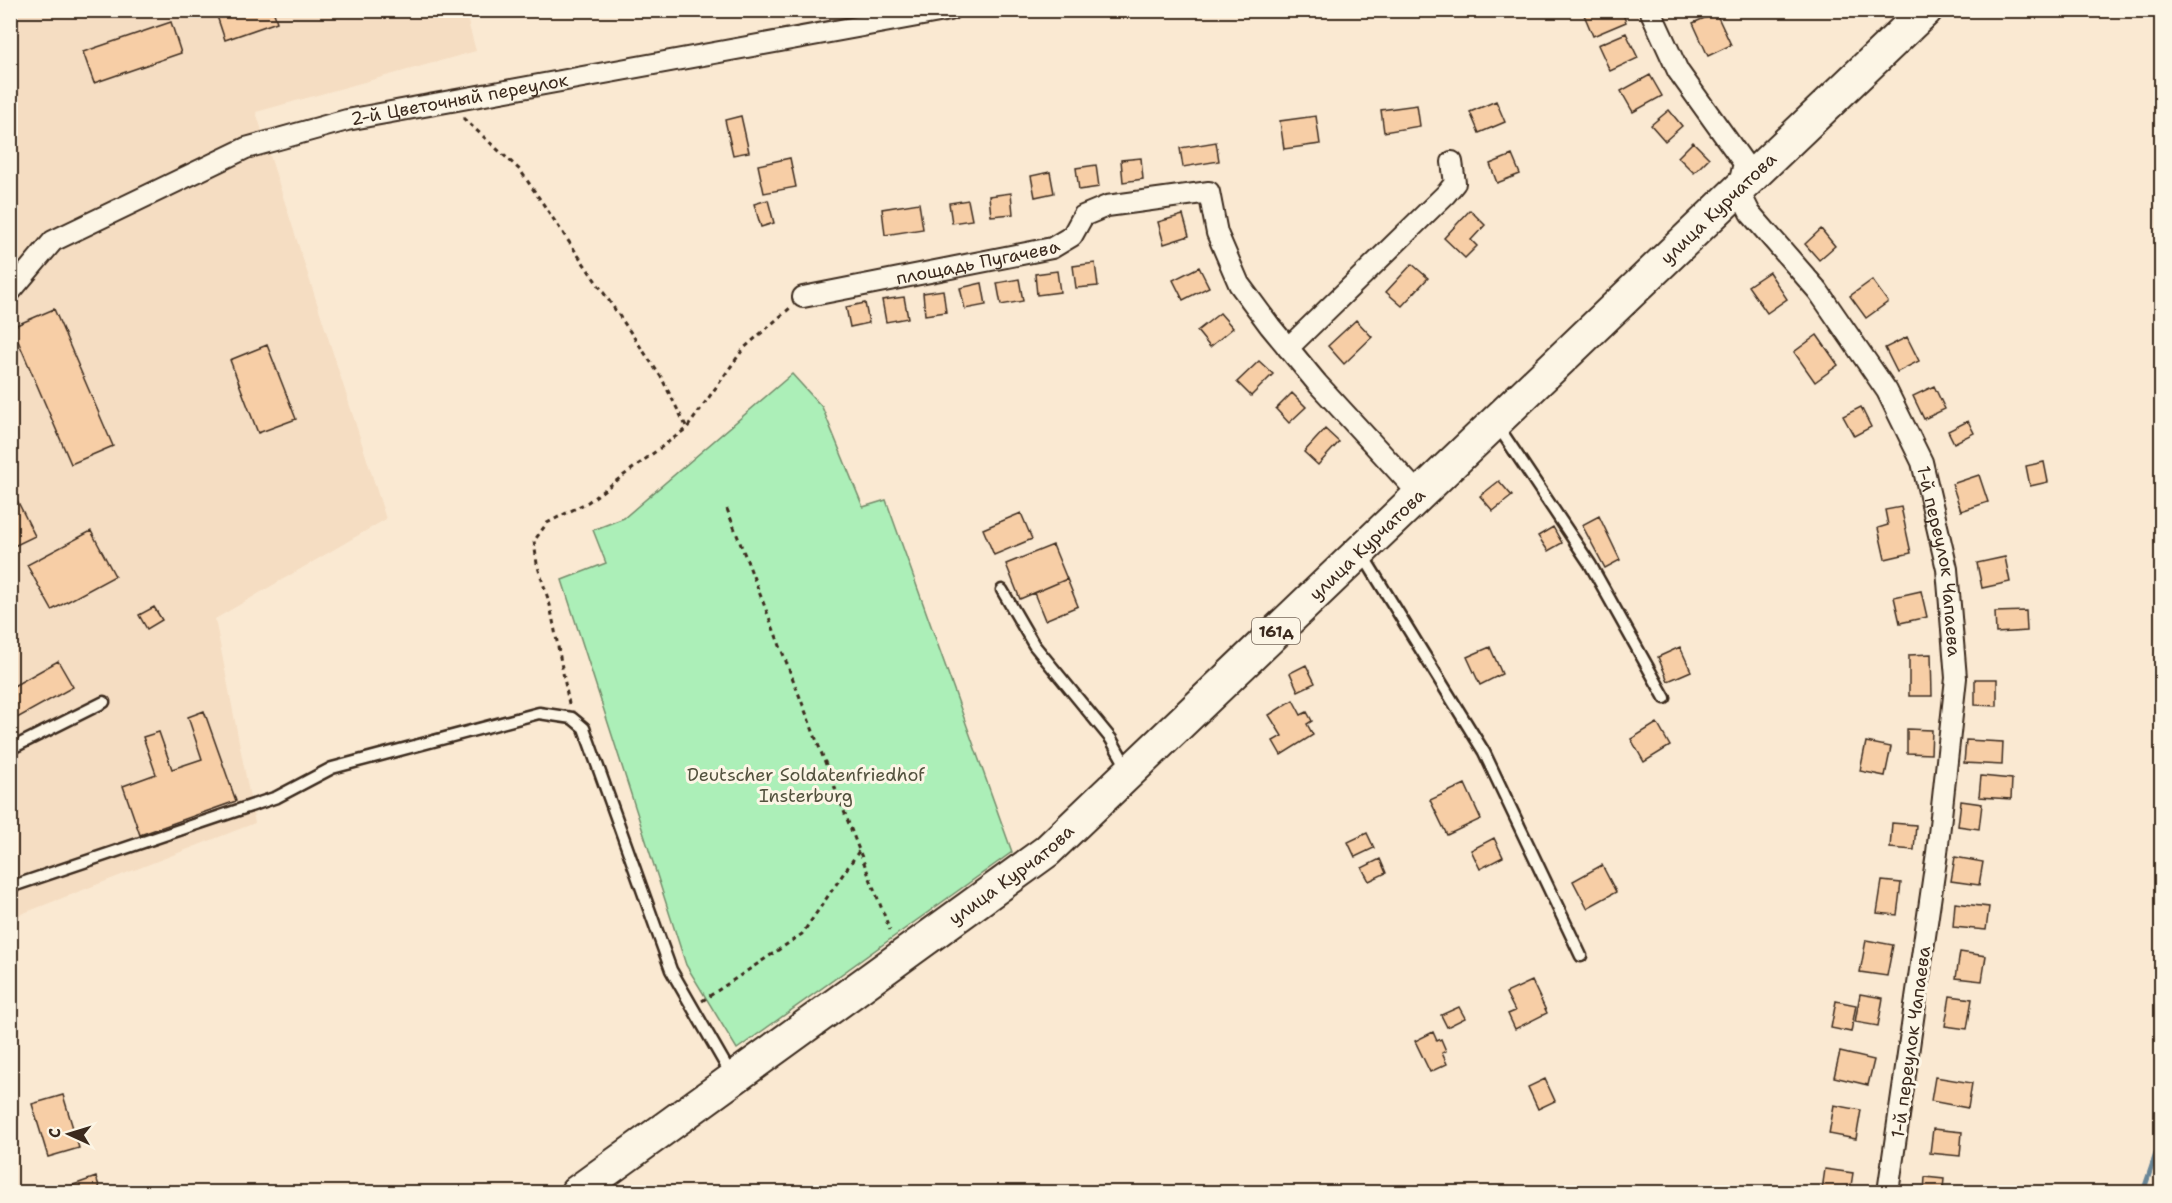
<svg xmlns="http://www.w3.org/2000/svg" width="2172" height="1203" viewBox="0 0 2172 1203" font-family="'Shantell Sans',sans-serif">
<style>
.built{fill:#f5ddc2}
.green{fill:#acefb8;stroke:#748c6b;stroke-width:1.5}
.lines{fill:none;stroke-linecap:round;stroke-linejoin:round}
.stream{stroke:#698697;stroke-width:5}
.building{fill:#f7cea6;stroke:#3b2a1e;stroke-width:1.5}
.lane-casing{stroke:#3b2a1e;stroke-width:15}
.street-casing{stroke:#3b2a1e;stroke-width:24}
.primary-casing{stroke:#3b2a1e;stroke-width:36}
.path{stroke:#3b2a1e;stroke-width:3;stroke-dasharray:4.5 4.5;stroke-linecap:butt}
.lane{stroke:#fcf5e5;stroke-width:10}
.street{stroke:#fcf5e5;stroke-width:20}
.primary{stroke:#fcf5e5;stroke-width:32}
.labels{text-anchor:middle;stroke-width:6;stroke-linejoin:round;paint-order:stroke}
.shield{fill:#fcf5e5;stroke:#75675a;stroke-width:1.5}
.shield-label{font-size:16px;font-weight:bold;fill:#3b2a1e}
.street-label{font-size:18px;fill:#3b2a1e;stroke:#fcf5e5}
.park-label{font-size:18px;fill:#52513d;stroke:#fcf5e5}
</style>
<rect width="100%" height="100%" fill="#fae9d2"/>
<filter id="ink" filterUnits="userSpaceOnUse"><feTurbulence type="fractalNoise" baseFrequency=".0167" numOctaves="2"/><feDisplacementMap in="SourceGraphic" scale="12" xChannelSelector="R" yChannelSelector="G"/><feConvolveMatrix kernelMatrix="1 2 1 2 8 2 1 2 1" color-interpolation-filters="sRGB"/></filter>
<g filter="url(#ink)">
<path class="built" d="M11,11H465L476,51L256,112L386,519L215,619L255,823L11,918Z"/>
<path class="green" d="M792,374L822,407L863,507L886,500L1012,852L737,1049L686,965L562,580L606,563L593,530L624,518Z"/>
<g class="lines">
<path class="stream" d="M2143,1192L2162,1136"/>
</g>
<path class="building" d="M215,10H273L277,22L225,40Z
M1582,10H1621L1626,22L1593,36Z
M1716,13L1731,45L1708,56L1693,23Z
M171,22L181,53L94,83L83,52Z
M1626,33L1638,58L1610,71L1598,45Z
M1650,75L1662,96L1633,112L1621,91Z
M1496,101L1505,122L1479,133L1470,112Z
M1417,105L1420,126L1384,132L1381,110Z
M1669,110L1682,126L1665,141L1651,125Z
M741,116L749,152L733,155L725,120Z
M1316,116L1320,144L1284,149L1280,121Z
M1216,142L1219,161L1183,167L1180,148Z
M1693,142L1709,158L1694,173L1678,157Z
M1512,155L1520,174L1497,183L1490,164Z
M790,158L796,187L764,193L758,165Z
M1141,158L1143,179L1123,182L1121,160Z
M1096,165L1099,187L1079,190L1076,168Z
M1050,172L1054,193L1035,197L1031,176Z
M1011,193L1013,214L991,216L989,196Z
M768,200L774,223L761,227L754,204Z
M968,200L972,220L952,223L949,203Z
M919,203L923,229L885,235L882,209Z
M1470,210L1485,225L1471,240L1477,246L1465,258L1444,238Z
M1183,215L1189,236L1164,244L1158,222Z
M1821,229L1835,246L1819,260L1805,244Z
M1095,263L1098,286L1076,288L1073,266Z
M1412,264L1428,278L1402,306L1386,292Z
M1199,267L1209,287L1183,300L1173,280Z
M1057,271L1060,292L1037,295L1035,274Z
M1769,272L1787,299L1767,313L1748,286Z
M1019,279L1023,301L1001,305L997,283Z
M1872,280L1888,302L1866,318L1850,296Z
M982,283L986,305L965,309L960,288Z
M943,290L946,312L925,315L923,293Z
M904,297L908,318L886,322L882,300Z
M865,303L869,323L850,327L846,307Z
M54,309L113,446L71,464L12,327Z
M1220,313L1233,328L1210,347L1197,331Z
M1356,320L1372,337L1344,364L1328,346Z
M1817,335L1838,365L1815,382L1794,352Z
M1907,337L1919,361L1897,372L1885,348Z
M267,345L296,419L258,433L230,360Z
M1259,361L1273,374L1251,396L1237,382Z
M1934,386L1945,409L1924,419L1913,396Z
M1292,393L1306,407L1289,423L1276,409Z
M1861,407L1871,427L1854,436L1843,416Z
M1968,421L1974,433L1954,443L1948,431Z
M1325,429L1339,442L1318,465L1304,452Z
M2044,462L2048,482L2030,486L2026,466Z
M1979,475L1988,502L1961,511L1952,484Z
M1499,481L1512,496L1493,511L1480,496Z
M10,486L35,536L10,548Z
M1901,507L1911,553L1885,559L1878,528L1888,525L1885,510Z
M1021,513L1032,539L994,555L983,529Z
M1599,516L1620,560L1605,568L1582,525Z
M1553,527L1562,543L1548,551L1538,536Z
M91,531L115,576L52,610L27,565Z
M1053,545L1067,579L1020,599L1006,564Z
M2005,557L2010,582L1982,588L1977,563Z
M1067,579L1078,606L1045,620L1034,593Z
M1921,591L1927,617L1900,623L1894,597Z
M154,607L162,620L147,629L139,615Z
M2026,611L2027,631L1996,633L1995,612Z
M1490,647L1502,674L1480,685L1467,657Z
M1680,647L1691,671L1668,681L1658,657Z
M1931,654L1932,696H1909V655Z
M58,661L73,687L10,722V688Z
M1306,665L1315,683L1298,691L1290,673Z
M1975,679H1997V706L1975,705Z
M1293,700L1301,715L1307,712L1312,721L1307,724L1313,735L1281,755L1273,741L1282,736L1269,715Z
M204,711L236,801L140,835L123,786L156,774L143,737L159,732L172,769L202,759L188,717Z
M1657,723L1670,746L1644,762L1631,739Z
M1907,729L1932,730L1931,754L1907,753Z
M1966,740L2003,742L2002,765L1964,763Z
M1866,742L1891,747L1885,776L1860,771Z
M1981,776L2012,779L2011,799L1979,797Z
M1465,784L1481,819L1447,835L1430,800Z
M1961,801L1982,804L1979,829L1958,826Z
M1892,823L1916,825L1914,850L1890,848Z
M1367,833L1374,848L1355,857L1348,842Z
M1494,838L1503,857L1480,869L1471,850Z
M1955,857L1983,862L1979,885L1951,881Z
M1380,859L1386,873L1369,881L1362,868Z
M1602,865L1616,892L1587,908L1573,881Z
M1882,881L1901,883L1897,915L1877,913Z
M1955,903L1989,907L1986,930L1953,927Z
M1866,940L1893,945L1887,976L1860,972Z
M1960,952L1986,956L1982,981L1956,978Z
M1532,981L1547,1013L1515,1029L1508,1014L1515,1011L1506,993Z
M1860,994L1883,998L1878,1026L1855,1022Z
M1950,996L1972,999L1967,1029L1945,1026Z
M1836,1001L1856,1005L1851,1032L1831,1028Z
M1459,1007L1465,1018L1447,1027L1441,1015Z
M1433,1032L1437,1041L1441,1039L1446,1051L1442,1053L1447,1064L1430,1072L1415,1041Z
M1840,1052L1874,1060L1868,1085L1834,1077Z
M1935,1077L1972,1083L1968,1108L1931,1101Z
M1545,1079L1555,1101L1538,1109L1528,1087Z
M63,1095L79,1148L48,1157L32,1104Z
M1834,1105L1861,1110L1856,1139L1829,1134Z
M1933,1129L1962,1132L1960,1156L1930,1153Z
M1825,1169L1853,1173L1850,1192L1822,1190Z
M96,1177L101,1192H63L62,1189Z
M1925,1177L1944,1179L1943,1189L1958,1190V1192H1924Z"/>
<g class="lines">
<g class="lane-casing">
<path id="lane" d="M1497,425L1590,564L1665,698
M1362,554L1484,752L1581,956
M1002,590L1034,645L1111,739L1128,769
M10,749L104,702
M10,887L277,797L332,768L539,713L572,718L584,728L671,970L732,1076"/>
</g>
<g class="street-casing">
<g id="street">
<path id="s1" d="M1650,10L1678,71L1744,163L1738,189L1750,213L1818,291L1887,391L1922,462L1947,569L1956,678L1937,853L1888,1192"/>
<path id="s2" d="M10,292L53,241L246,148L347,120L950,10"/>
<path id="s3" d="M803,297L1052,248L1072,236L1083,216L1107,206L1209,192L1217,233L1239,284L1270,326L1317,383L1419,494"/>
<path d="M1288,348L1446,194L1455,183L1452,162"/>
</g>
</g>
<g class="primary-casing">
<g id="primary">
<path id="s4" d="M577,1192L1047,851L1926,10"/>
</g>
</g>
<path class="path" d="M463,118L520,170L661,377L687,428
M727,509L890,930
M569,704L550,605L537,564L534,541L547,523L588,502L687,428L744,348L790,308
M702,1001L802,934L859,851"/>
<use href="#lane" class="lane"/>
<use href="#street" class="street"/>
<use href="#primary" class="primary"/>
</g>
</g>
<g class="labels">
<rect class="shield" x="1252" y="618" width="48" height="26" rx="4.5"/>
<g class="shield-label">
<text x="1276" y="637">161д</text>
</g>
<g class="street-label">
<text dy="6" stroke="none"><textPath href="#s2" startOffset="500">2-й Цветочный переулок</textPath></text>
<text dy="6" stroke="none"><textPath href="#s4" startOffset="1510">улица Курчатова</textPath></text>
<text dy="6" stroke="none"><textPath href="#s3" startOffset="178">площадь Пугачева</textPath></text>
<text dy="6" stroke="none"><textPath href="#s4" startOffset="1024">улица Курчатова</textPath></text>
<text dy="6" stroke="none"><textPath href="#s1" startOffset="639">1-й переулок Чапаева</textPath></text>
<text dy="6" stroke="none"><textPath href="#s4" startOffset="538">улица Курчатова</textPath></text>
<text transform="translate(1911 1042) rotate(-82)" y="6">1-й переулок Чапаева</text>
</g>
<g class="park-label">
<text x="806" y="781">Deutscher Soldatenfriedhof<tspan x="806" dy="21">Insterburg</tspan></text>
</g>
</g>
<rect width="2172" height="1203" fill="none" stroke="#fcf5e5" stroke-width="36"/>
<rect x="18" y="18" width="2136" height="1167" fill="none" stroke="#3b2a1e" stroke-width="2" filter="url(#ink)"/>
<g transform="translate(69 1134) rotate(274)" stroke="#fcf5e5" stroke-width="4.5" paint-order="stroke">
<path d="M0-4.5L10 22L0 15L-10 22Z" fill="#3b2a1e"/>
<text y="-9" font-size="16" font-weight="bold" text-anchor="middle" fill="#3b2a1e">С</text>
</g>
</svg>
